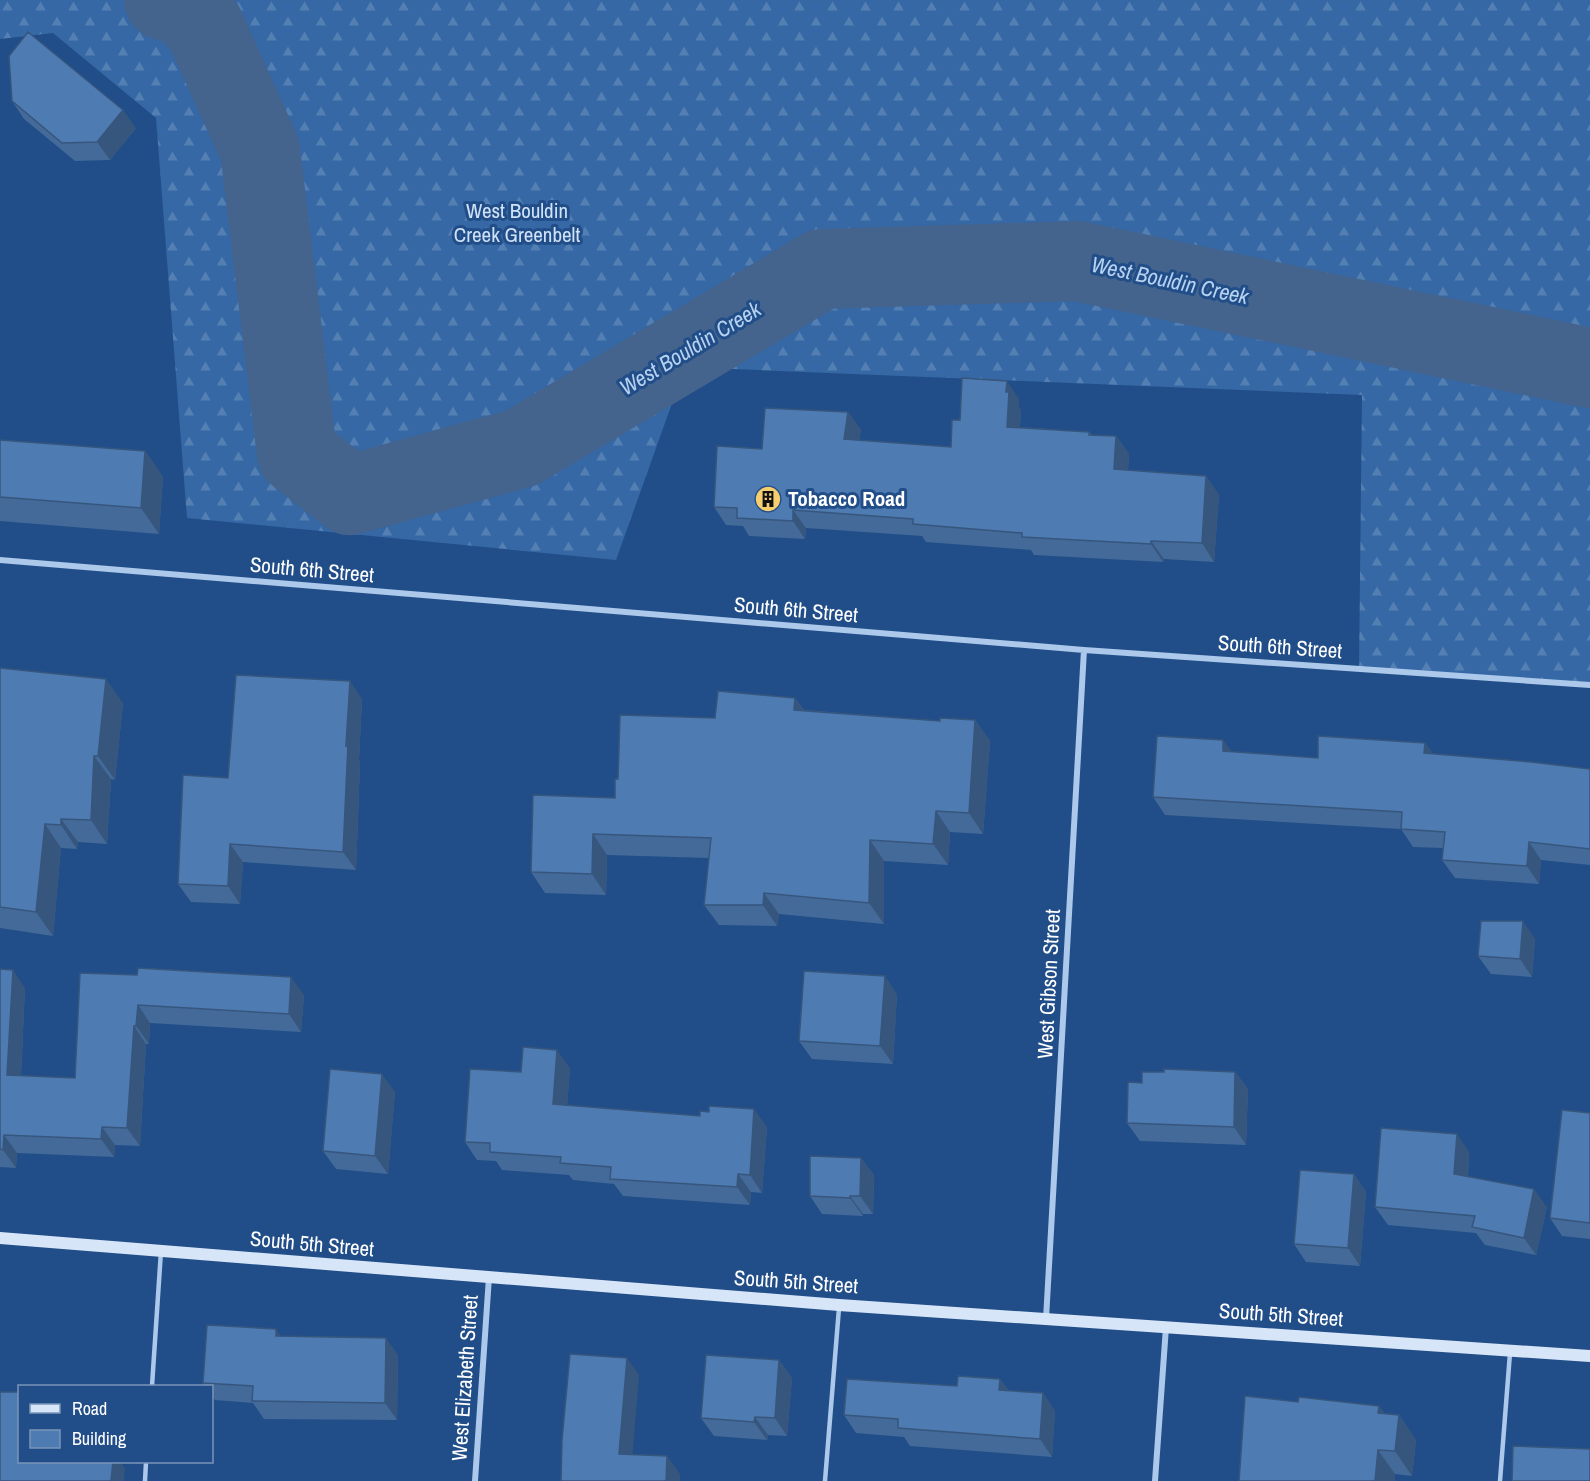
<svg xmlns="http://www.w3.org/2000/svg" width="1590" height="1481" viewBox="0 0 1590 1481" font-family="'Archivo Narrow',sans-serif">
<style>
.forest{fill:url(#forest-firs)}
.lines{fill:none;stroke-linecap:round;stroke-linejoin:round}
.river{stroke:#44648e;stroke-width:80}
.lane{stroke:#acc8ea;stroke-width:4.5}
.street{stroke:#acc8ea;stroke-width:6}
.secondary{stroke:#d7e5f8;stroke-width:12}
.wall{fill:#436a99}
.shaded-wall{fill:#37567d}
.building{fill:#4e7bb2;stroke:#37567d;stroke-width:1.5}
.labels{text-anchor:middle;stroke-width:6;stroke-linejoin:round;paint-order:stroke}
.park-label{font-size:21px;fill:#d0e2f7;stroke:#214e88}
.poi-label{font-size:21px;font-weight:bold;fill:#fff;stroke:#214e88;text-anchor:start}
.street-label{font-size:21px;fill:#fff;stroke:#214e88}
.water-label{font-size:22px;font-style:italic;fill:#b7d2f1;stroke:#214e88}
</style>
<defs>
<pattern id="forest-firs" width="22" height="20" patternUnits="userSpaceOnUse" patternTransform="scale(1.5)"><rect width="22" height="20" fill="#3568a5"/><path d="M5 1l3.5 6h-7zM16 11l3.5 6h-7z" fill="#537fb2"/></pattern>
</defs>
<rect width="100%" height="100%" fill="#214e88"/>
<path class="forest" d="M0,0H1590V685L1359,669L1362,395L685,367L616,560L187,518L156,118L53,33L0,39Z"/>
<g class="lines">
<path class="river" d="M164,0L177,1L204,26L260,150L297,454L350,495L521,448L822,269L1077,261L1590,368"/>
<path class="lane" d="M152,1386L161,1251
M145,1481L146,1462
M825,1481L839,1308
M1500,1481L1510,1353"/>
<path class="street" d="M0,560L1084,650L1590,685
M1046,1319L1084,650
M475,1481L489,1277
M1155,1481L1166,1327"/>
<path class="secondary" d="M0,1238L839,1305L1590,1356"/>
</g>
<path class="wall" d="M12,101L136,128L110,160L75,161L24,119Z
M1019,399V407L1021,411L1020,427L1089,432L1092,435L1116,436L1129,454L1128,470L1206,476L1219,495L1214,562L1164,559L1163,562L1034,555L1031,550L926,542L922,536L806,528L805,539L749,536L743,526L726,525L714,507L762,449L848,412L861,430L859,440L951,447L960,420Z
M0,440L145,451L163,477L159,534L0,521Z
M0,668L123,703L115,780L111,779L107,844L78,842L77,849L61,848L53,936L0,928Z
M795,698L804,710L940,721L975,720L990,741L983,834L950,832L948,865L884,861V924L779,914L777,926L719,925L704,905L709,858L607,855L606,895L545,893L531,872L615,798L618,779L715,718Z
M362,699L359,760L360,763L356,870L243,862L240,904L191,902L178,884L228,778Z
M1425,743L1433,754L1590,769V865L1541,860L1539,884L1455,878L1442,860L1443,848L1413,847L1401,829L1165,815L1153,797L1232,752L1318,758Z
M1535,939L1532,977L1491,974L1478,956Z
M0,969L25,988L21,1076L75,1078L137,975L304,995L301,1032L150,1023L149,1044H146L140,1146L115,1145L114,1157L17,1153L16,1168L0,1167Z
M897,994L893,1064L812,1059L799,1041Z
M570,1068L567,1105L767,1127L762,1193L751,1192L750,1205L623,1196L614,1184L573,1180L569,1175L502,1170L496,1161L477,1160L465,1142L521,1072Z
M1235,1072L1248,1089L1246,1145L1140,1141L1127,1123L1142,1083Z
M395,1092L388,1174L336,1169L323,1151Z
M1590,1113V1239L1562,1236L1550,1218Z
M1469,1152L1468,1177L1547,1207L1536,1255L1485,1245L1476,1233L1388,1225L1375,1207Z
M861,1158L874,1175L873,1214H863V1216L822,1214L810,1196Z
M1354,1174L1366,1192L1360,1266L1306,1262L1294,1244Z
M281,1336L398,1355L397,1420L264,1419L253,1403L215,1400L212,1395V1386H206L203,1383Z
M779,1360L792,1378L787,1436L768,1435L767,1440L714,1436L701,1418Z
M1000,1379L1009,1391L1043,1393L1055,1411L1052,1457L910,1446L904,1437L856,1433L844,1415L957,1386Z
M1298,1402L1379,1406L1385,1414L1399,1415L1416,1440L1412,1476L1395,1474V1481H1239Z"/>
<path class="shaded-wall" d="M123,110L136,128L110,160L97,142Z
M1007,381L1019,399V407L1021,411L1019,445L1007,427Z
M848,412L861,430L857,458L844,439Z
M1116,436L1129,454L1127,487L1114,469Z
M145,451L163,477L159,534L141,508Z
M1206,476L1219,495L1214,562L1202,543Z
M793,510L806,528L805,539L793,521Z
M1151,541L1164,559L1163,562L1151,544Z
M106,679L123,703L115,780L98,756Z
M350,681L362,699L359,760L360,763L356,870L343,852L346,746Z
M795,698L810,719L794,710Z
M975,720L990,741L983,834L969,813Z
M1223,740L1236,757L1223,751Z
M1425,743L1438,760L1424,753Z
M94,756L111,779L107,844L91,820Z
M936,811L950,832L948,865L933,844Z
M61,819L78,842L77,849L61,825Z
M45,824L61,848L53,936L36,912Z
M593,834L607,855L606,895L592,874Z
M870,840L884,861V924L869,903Z
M1529,842L1541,860L1539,884L1527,866Z
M230,844L243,862L240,904L228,886Z
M764,893L779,914L777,926L763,905Z
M1523,921L1535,939L1532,977L1520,959Z
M13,970L25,988L20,1093L7,1075Z
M885,976L897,994L893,1064L880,1046Z
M291,977L304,995L301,1032L289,1014Z
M138,1005L150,1023L149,1044L136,1026Z
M134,1026L146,1044L140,1146L127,1128Z
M557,1050L570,1068L566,1122L553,1104Z
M1235,1072L1248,1089L1246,1145L1234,1127Z
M382,1074L395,1092L388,1174L375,1156Z
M754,1109L767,1127L762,1193L750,1175Z
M102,1127L115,1145L114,1157L101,1139Z
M1457,1134L1469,1152L1467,1192L1454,1174Z
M4,1135L17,1153L16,1168L3,1150Z
M861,1158L874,1175L873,1214L860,1196Z
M738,1174L751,1192L750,1205L737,1187Z
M1354,1174L1366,1192L1360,1266L1348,1248Z
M1534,1189L1547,1207L1536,1255L1524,1238Z
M850,1196L863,1214V1216L850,1198Z
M276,1329L288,1346L276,1336Z
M386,1338L398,1355L397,1420L385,1403Z
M627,1358L639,1375L631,1472L619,1454Z
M779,1360L792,1378L787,1436L775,1418Z
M1000,1379L1013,1397L999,1390Z
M1043,1393L1055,1411L1052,1457L1040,1439Z
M1379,1406L1396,1430L1378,1413Z
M1399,1415L1416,1440L1412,1476L1395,1451Z
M755,1417L768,1435L767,1440L754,1422Z
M1378,1450L1395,1474V1481H1375Z
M667,1456L680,1474V1481H666Z
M113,1461H120L125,1469L124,1481H111Z"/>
<path class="building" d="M28,32L123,110L97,142L62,143L12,101L9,56Z
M962,378L1007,381L1006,392H1009L1007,427L1089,432V435L1116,436L1114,469L1206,476L1202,543L1151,541V544L1022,537V533L913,524V519L793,510V521L737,518V508L714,507L717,446L762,449L765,408L848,412L844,439L951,447L952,420H960Z
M0,440L145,451L141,508L0,497Z
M0,668L106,679L98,756H94L91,820L61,819V825L45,824L36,912L0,907Z
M236,675L350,681L346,746L348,745L343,852L230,844L228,886L178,884L183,775L228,778Z
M718,691L795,698L794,710L940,721V718L975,720L969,813L936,811L933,844L870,840L869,903L764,893L763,905H704L711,838L593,834L592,874L531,872L533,795L615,798V779H618L620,715L715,718Z
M1157,736L1223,740V751L1318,758V736L1425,743L1424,753L1531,762L1590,769V849L1529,842L1527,866L1442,860L1445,832L1401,829L1402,812L1153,797Z
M1481,921H1523L1520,959L1478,956Z
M138,968L291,977L289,1014L138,1005L136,1026H134L127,1128L102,1127L101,1139L4,1135L3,1150L0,1149V969L13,970L7,1075L75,1078L80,973L137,975Z
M804,971L885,976L880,1046L799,1041Z
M523,1047L557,1050L553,1104L700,1116V1111L709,1112V1106L754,1109L750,1175L738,1174L737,1187L610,1179L611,1167L560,1163L561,1157L490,1152V1143L465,1142L470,1069L521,1072Z
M330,1069L382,1074L375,1156L323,1151Z
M1164,1069L1235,1072L1234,1127L1127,1123L1128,1082L1142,1083V1072H1164Z
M1562,1110L1590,1113V1223L1550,1218Z
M1381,1128L1457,1134L1454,1174L1534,1189L1524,1238L1472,1227L1475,1216L1375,1207Z
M810,1156L861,1158L860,1196H850V1198L810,1196Z
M1300,1170L1354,1174L1348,1248L1294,1244Z
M207,1325L276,1329V1336L386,1338L385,1403L252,1401L253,1386L203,1383Z
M570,1354L627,1358L619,1454L667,1456L666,1481H561L562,1440Z
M706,1355L779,1360L775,1418L755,1417L754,1422L701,1418Z
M958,1376L1000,1379L999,1390L1043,1393L1040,1439L898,1428V1419L844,1415L847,1379L957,1386Z
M0,1392H20V1461H113L111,1481H0Z
M1245,1396L1298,1402L1299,1397L1379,1406L1378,1413L1399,1415L1395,1451L1378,1450L1375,1481H1239Z
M1513,1446L1590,1449V1481H1512Z"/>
<defs>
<g id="building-disc" transform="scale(1.35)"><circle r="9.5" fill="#f7ce6d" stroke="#214e88"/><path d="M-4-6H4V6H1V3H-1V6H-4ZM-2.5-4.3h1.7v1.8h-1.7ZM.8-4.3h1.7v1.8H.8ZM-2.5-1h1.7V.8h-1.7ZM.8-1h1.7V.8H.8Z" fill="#111"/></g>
</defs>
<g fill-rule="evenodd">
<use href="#building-disc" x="768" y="499"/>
</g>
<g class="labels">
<g class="park-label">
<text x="517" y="218">West Bouldin<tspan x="517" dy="24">Creek Greenbelt</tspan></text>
</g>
<g class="poi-label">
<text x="788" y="506">Tobacco Road</text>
</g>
<g class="street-label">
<text transform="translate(312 570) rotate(5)" y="7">South 6th Street</text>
<text transform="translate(796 610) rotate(5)" y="7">South 6th Street</text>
<text transform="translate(1280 647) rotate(4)" y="7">South 6th Street</text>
<text transform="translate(1049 984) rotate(-87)" y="7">West Gibson Street</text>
<text transform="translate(312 1244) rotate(5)" y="7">South 5th Street</text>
<text transform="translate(796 1282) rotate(4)" y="7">South 5th Street</text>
<text transform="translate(1281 1315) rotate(4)" y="7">South 5th Street</text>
<text transform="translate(465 1378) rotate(-86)" y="7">West Elizabeth Street</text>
</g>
<g class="water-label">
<text transform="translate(1170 280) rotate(12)" y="8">West Bouldin Creek</text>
<text transform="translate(690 348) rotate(-31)" y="8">West Bouldin Creek</text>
</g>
</g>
<rect x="18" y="1385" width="195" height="78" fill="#214e88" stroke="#7a95b8" stroke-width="1.5"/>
<rect x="30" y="1404" width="30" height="9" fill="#d7e5f8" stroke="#7a95b8" stroke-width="1.5"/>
<text x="72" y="1415" font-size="18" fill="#ffffff">Road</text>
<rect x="30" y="1430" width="30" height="18" fill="#4e7bb2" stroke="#7a95b8" stroke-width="1.5"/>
<text x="72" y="1445" font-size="18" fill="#ffffff">Building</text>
</svg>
